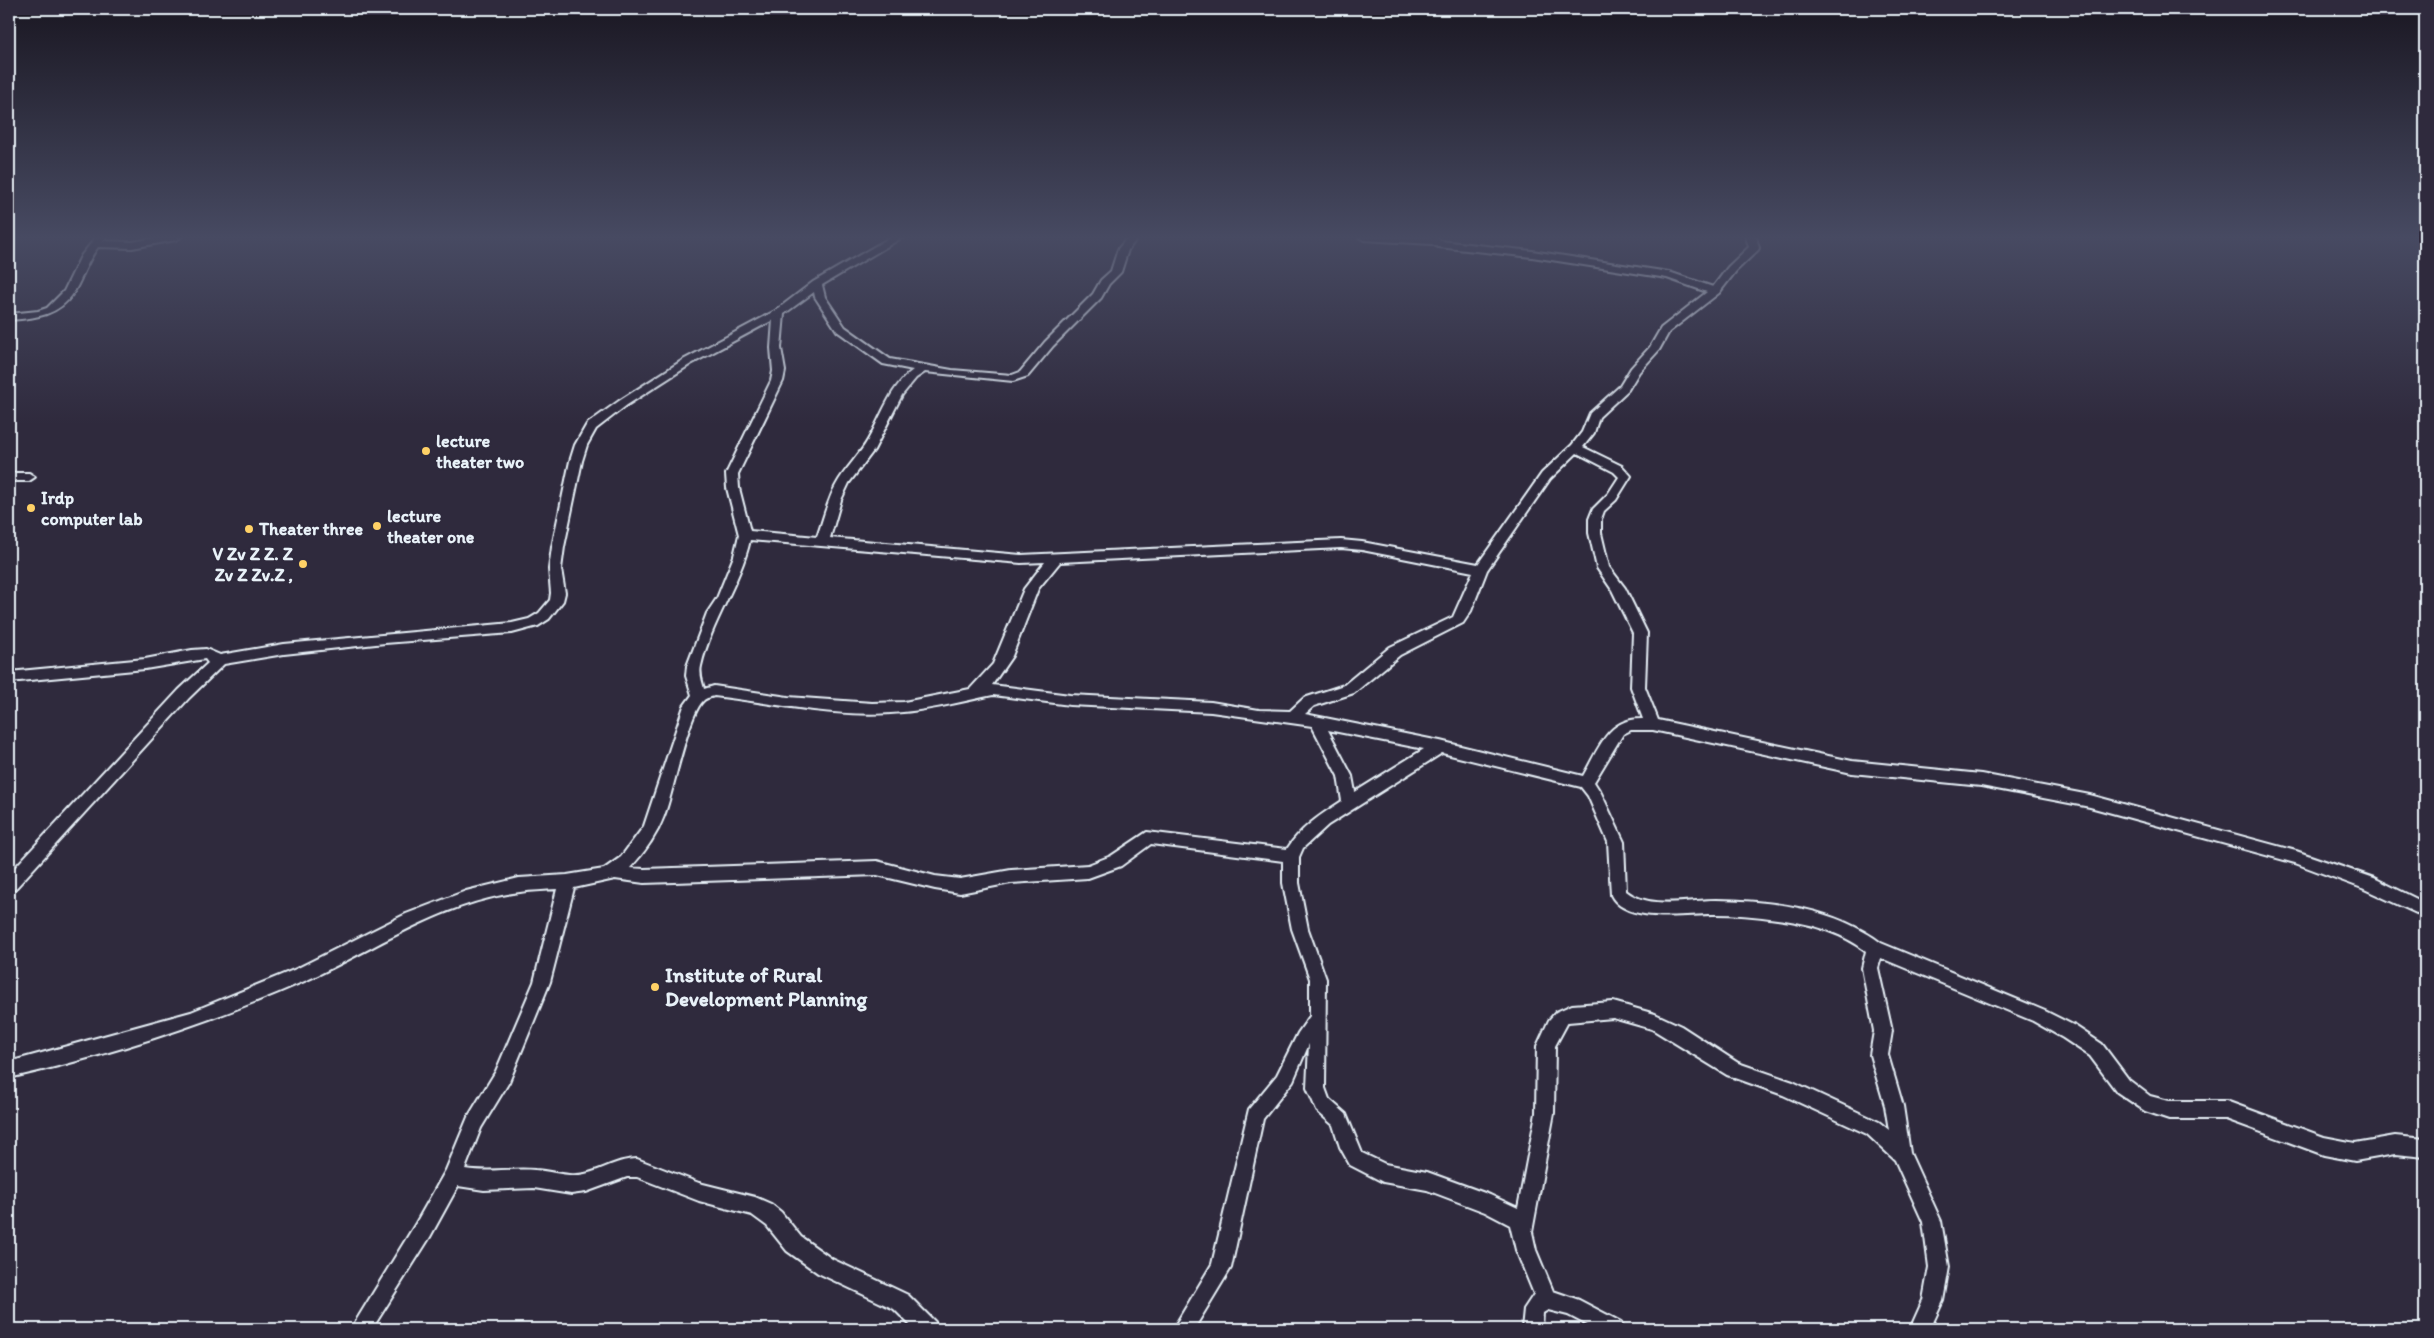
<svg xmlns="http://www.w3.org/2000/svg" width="2434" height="1338" viewBox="0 0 2434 1338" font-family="Itim,sans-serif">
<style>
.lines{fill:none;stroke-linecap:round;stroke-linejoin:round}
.minor-casing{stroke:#e8f1f8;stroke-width:4}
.minor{fill:#2f2a3d;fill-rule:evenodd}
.poi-dot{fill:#ffd166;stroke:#2f2a3d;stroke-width:2}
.labels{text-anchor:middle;stroke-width:4;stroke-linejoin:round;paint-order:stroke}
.poi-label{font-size:18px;font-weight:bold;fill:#e8f1f8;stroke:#2f2a3d;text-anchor:start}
.near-poi-label{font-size:21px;font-weight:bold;fill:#e8f1f8;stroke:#2f2a3d;text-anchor:start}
</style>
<rect width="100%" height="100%" fill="#2f2a3d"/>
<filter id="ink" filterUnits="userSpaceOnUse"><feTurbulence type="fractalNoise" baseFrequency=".02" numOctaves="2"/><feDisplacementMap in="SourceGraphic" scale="10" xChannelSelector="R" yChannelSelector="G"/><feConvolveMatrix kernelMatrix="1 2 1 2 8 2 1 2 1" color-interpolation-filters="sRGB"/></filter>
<g filter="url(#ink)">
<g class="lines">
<g class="minor-casing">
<path id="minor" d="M96,237H106L103,241L132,242L161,237H181L176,240L132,248L98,247C87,261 83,277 74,292C59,316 35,318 9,320V314L38,311L47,308L64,291L81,256Z
M891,237H903L822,285L825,297L845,327L890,359L952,370L1012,375L1020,372L1045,342L1093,294L1101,280L1111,271L1118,249L1128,237H1138L1128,250L1121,272L1109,284L1101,298L1053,346L1028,376L1013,381L925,372L916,378L902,395L874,450L849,483L841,500L830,538L1021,555L1341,540L1362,542L1478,564L1542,473L1572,445L1582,432L1590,413L1620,386L1631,368L1650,347L1661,328L1707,292L1667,278L1532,257L1438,247L1432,244L1364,240L1359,237H1435L1441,241L1532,251L1669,272L1713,287L1728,267L1749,247L1746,237H1756L1759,248L1758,250L1736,271L1719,293L1669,332L1659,350L1639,372L1628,390L1599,417L1594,433L1583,447L1622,466L1631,476L1616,500L1604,511L1601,519V533L1609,567L1625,588L1647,633L1645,687L1658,720L1852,761L1981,774L2090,795L2296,851L2374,878L2425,903V917L2362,888L2295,863L2090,807L1981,786L1852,773L1653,730H1631L1623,734L1594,782L1601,793L1624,842L1626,891C1650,910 1688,900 1716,900C1773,901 1834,908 1881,943L2045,1011L2075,1026L2102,1044L2129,1080L2150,1096L2169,1101H2226L2324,1137L2355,1143L2395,1136L2425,1139V1157L2395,1154L2355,1161L2324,1155L2226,1119H2169L2145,1111L2117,1092L2090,1056L2063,1038L2033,1021L1881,958L1878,968L1892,1031L1888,1055L1903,1106L1910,1153L1941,1221L1949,1267L1943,1301L1930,1329H1910L1923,1300L1929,1267L1923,1222L1895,1160L1867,1134L1783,1095L1727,1075L1652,1029L1613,1018L1568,1022L1555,1046L1554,1113L1532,1232L1536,1250L1553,1291L1579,1300L1621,1322L1624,1329H1595L1568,1315L1548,1310L1543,1313L1542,1329H1522L1524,1309L1534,1294L1516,1250L1510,1225L1485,1212L1427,1190L1383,1182L1350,1165L1340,1147L1333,1125L1317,1111L1307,1088L1309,1044L1293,1081L1263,1119L1231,1268L1194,1329H1173L1212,1264L1249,1109L1277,1075L1298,1033L1310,1016V979L1292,929L1283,883V861L1151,844L1121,866L1088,878L1011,883L960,893L935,889L877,875L644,883L615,879L574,888L550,982L509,1082L481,1128L465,1169C489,1173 511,1168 535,1170C552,1171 568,1178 585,1174C603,1170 618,1159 637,1159L699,1183L755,1197L771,1204L781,1212L801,1237L832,1259L908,1295L935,1322L938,1329H914L894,1309L818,1273L787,1251L767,1226L752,1215L699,1201L637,1177H627L586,1192L571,1194L534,1188L484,1190L458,1186L430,1237L372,1329H351L416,1223L446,1170L468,1117L496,1071L534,982L557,889C545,890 532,890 520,892C442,902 377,948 307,980C211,1022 111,1055 9,1078V1062L191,1012L296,969L406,914L466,891L519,878L567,875L604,869L621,857L644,826L684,706L692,695L686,676L687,666L707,613L717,598L734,556L739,535L727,488L726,474L771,381L773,371L771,348L773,320L691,364L627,405L596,429L587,445L582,461L564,547L561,569L565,593L563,601L549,619L538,626L512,633L385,643L284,654L224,664L189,698L15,889L9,891V874L179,690L208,663L205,659L145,669L9,682V672L145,659L192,650L206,649L220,655L284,644L512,623L529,619L539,613L550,600L551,593L549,569L552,547L570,461L575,445L587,424L619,401L683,360L775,311L813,282ZM814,292L815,297L837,331L883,364L913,370C890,387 882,416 868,440C860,454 848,466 839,480C828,497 824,518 817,537L750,531L739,488L738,474L783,381L785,371L781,348L784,314ZM1577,453L1614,472L1619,477L1608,494L1593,509L1589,519V533L1597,568L1612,590L1633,633L1631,687L1643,719C1607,718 1599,749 1583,776L1440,741L1305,714L1314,706L1354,693L1400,655L1463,623L1471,611L1487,570L1550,479ZM750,540L1021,563L1045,562L1024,589L993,664L970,689L904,702L872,703L788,697L714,686L704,689C702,681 699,674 701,666C711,622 740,584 750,540ZM1341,548L1362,550L1473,572L1453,617L1390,647L1344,685L1304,698L1290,711L1259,710L1211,702L1070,695L992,685L1012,656L1038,589L1060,562ZM993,695L1070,705L1211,712L1312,726L1338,776L1342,801C1322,814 1300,828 1287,849L1147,832L1111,856L1088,865L1011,870L960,879L935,876L877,861L644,869L630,868C644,853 657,835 664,816C673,794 688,713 704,700C706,698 711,697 714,696C776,703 840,719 903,712C933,709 964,701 993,695ZM1328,730L1424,749L1355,792L1352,776ZM1442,753L1581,787L1588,796L1608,842L1611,895C1626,925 1689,913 1716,914C1736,914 1757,916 1777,919C1809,923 1840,931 1866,951L1862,968L1874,1031L1870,1055L1885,1106L1889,1130L1879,1122L1793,1082L1738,1063L1681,1026L1655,1014L1613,1002L1572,1005L1556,1012L1549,1020L1537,1046L1536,1113L1518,1208L1490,1195L1427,1172L1385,1164L1362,1153L1346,1114L1329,1099L1325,1088L1326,979L1308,929L1299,883V857L1303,848L1328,825Z
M9,473H29L35,477L29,481H9Z"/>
</g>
<use href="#minor" class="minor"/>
</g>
</g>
<linearGradient id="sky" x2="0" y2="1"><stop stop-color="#1a1722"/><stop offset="0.56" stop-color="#474a62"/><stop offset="1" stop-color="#474a62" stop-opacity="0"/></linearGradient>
<rect width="2434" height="424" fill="url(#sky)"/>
<g class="poi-dot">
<circle cx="426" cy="451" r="5"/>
<circle cx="31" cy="508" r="5"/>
<circle cx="377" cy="526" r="5"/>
<circle cx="249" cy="529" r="5"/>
<circle cx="303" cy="564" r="5"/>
<circle cx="655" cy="987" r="5"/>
</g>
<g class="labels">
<g class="poi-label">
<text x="436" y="447">lecture<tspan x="436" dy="21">theater two</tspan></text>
<text x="41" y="504">Irdp<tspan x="41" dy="21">computer lab</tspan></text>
<text x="387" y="522">lecture<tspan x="387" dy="21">theater one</tspan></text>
<text x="259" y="535">Theater three</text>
<text x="293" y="560" text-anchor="end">V Zv Z Z. Z<tspan x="293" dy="21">Zv Z Zv.Z ,</tspan></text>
</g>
<g class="near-poi-label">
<text x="665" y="982">Institute of Rural<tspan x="665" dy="24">Development Planning</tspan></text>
</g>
</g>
<rect width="2434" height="1338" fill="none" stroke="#2f2a3d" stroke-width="30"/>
<rect x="15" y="15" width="2404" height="1308" fill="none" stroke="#e8f1f8" stroke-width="2" filter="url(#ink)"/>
</svg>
